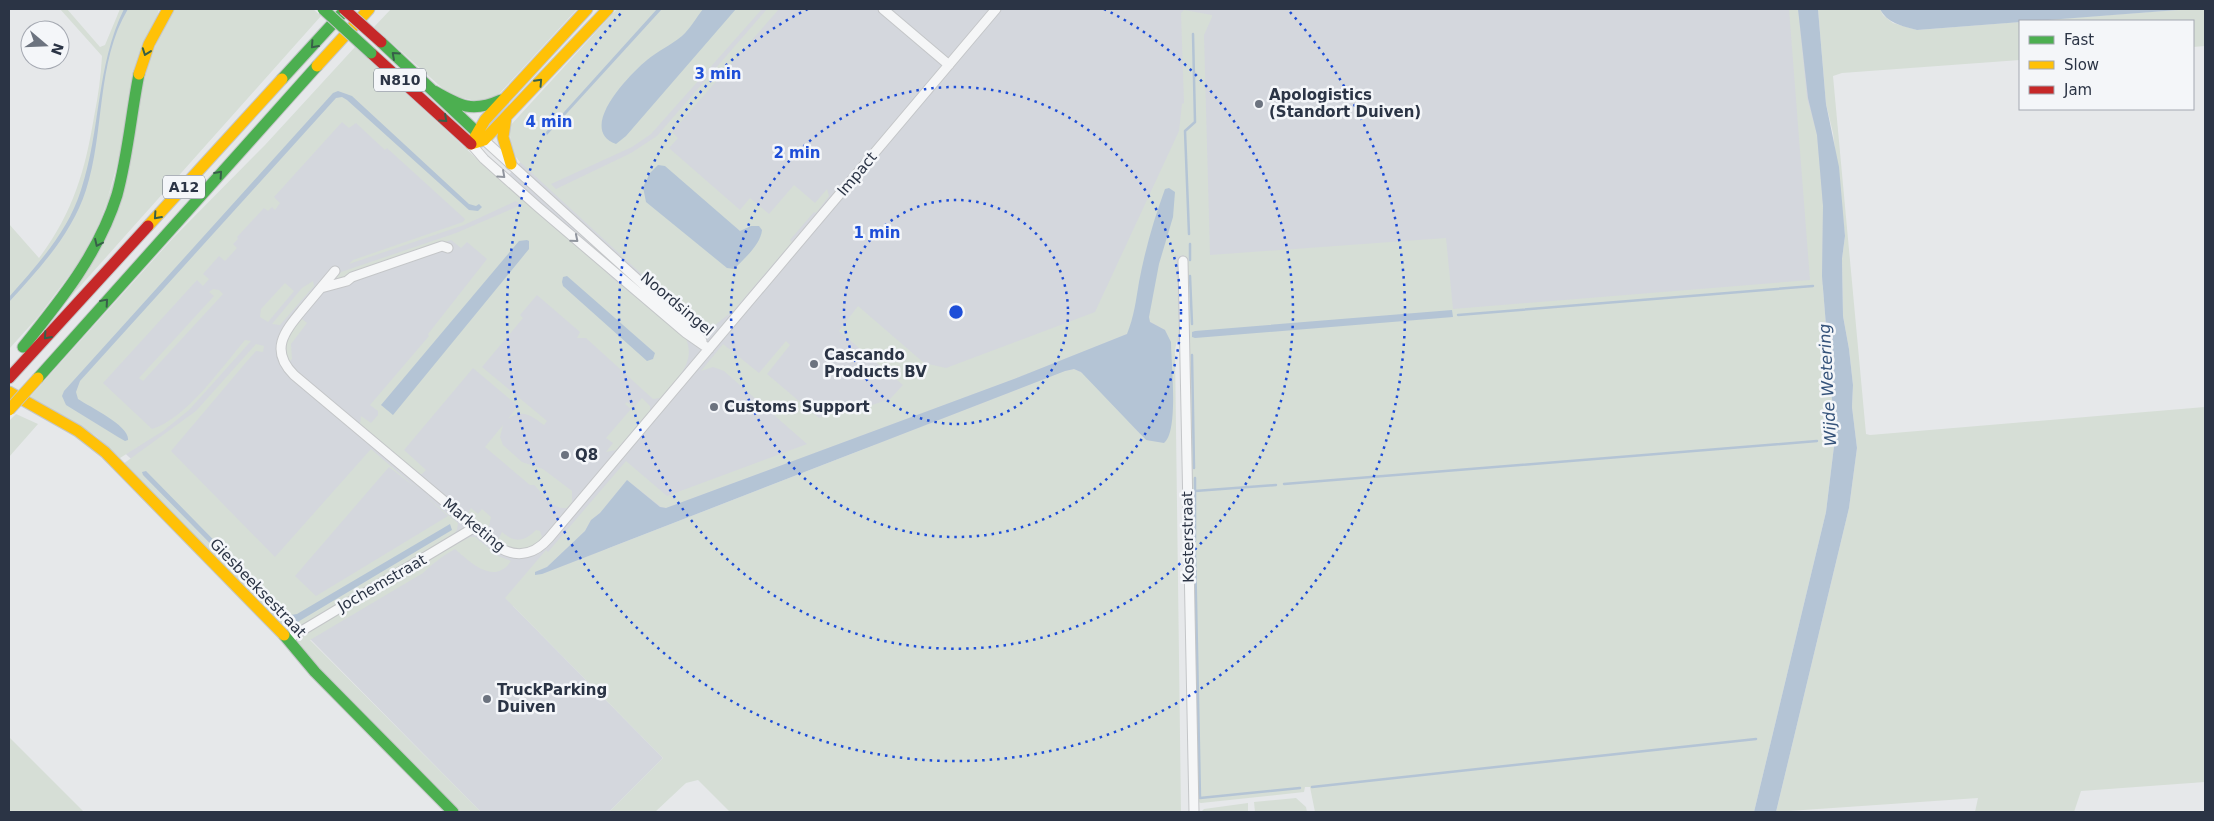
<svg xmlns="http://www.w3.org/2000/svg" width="2214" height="821" viewBox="0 0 2214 821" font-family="'DejaVu Sans',sans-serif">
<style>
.built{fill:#d4d7dd}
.green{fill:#d6ded6;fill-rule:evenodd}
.water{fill:#b4c4d5}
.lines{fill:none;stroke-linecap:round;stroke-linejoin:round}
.stream{stroke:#b4c4d5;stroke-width:2.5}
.street-casing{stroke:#c4c6c8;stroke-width:11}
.fast-casing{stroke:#c4c6c8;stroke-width:13}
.slow-casing{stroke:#c4c6c8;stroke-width:13}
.jam-casing{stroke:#c4c6c8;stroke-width:13}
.street{stroke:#f5f6f7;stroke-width:9}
.fast{stroke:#4caf50;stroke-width:11}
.slow{stroke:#ffc107;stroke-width:11}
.jam{stroke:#c62828;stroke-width:11}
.fast-bridge-casing{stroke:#c2c5c8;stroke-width:13;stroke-linecap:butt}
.slow-bridge-casing{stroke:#c2c5c8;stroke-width:13;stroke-linecap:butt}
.jam-bridge-casing{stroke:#c2c5c8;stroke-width:13;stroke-linecap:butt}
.fast-bridge{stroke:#4caf50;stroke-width:11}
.slow-bridge{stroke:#ffc107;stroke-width:11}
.jam-bridge{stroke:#c62828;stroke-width:11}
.oneway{stroke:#375f49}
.oneway2{stroke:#90959e}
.ring{fill:none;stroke:#1d4ed8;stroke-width:2.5;stroke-dasharray:2.5 5}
.poi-dot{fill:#6c737f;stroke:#f4f6f9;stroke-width:2}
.labels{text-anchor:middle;stroke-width:5;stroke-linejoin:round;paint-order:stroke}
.shield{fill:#f4f6f9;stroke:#676e7b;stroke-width:1}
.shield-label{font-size:14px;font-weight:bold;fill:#2b3445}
.poi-label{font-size:15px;font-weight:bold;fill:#2b3445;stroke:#f4f6f9;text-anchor:start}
.street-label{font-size:15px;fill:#2b3445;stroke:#f4f6f9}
.water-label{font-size:16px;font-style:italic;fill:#34527a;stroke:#f4f6f9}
.centre{fill:#1d4ed8;stroke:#f4f6f9;stroke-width:2.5}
.ring-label{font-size:15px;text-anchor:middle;font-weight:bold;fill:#1d4ed8;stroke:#f4f6f9;stroke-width:5;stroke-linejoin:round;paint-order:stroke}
</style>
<rect width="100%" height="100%" fill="#e6e8ea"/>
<path class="built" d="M659,9H1808L1832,284L1171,342L646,525L513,606L663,758L609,812H481L144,471L57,390L334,95L478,209Z"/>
<path class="green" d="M60,9H67L100,47L105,45L120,9H159L116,173L100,222L80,261L38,317L9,349V224L39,258C73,213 85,171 94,117C98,97 101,76 102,56Z
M172,9H313L321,16L59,310L87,271L143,74Z
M391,9H577L499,94L484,103L450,95L374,27Z
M617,9H762L651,134L632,147L551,184L556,189L631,153L657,136L767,9H779L672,132L678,138L669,148L740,210L750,198L769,214L794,185L815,203L827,189L829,196L816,213L814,212L790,240L792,242L733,311L715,325L699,323L685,314L520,162L512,152L509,127Z
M1789,9H1798L1807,98L1817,135L1823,206L1822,276L1835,438L1826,512L1754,812H1315L1310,787H1305L1304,792L1201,803L1195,801L1184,255L1176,257L1179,330L1175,350L1181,812H730L698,780L686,783L655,812H609L663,758L505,598L546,550L548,552L626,461L667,496L807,444L724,371L713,367L701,371L723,344L759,373L786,341L790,345L767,374L819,418L861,403L863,408L890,399L903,385L839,331L858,306L924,363L946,368L1095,312L1179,131L1182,104L1184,103L1181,13L1184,10L1212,15V17L1204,35L1210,255L1446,238L1453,309L1810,280ZM1147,320L1165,330L1146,440L1088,376L1074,369L1065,371L542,574L535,572L547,567L585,531L591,520L600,513L627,480L661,507L666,508L1014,379L1127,334Z
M1818,9H1880L1883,15L1893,23L1917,30L2020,22V60L1842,73L1833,76L1866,434L1870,435L2205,407V782L2081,791L2074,812H1975L1978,798L1776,812L1849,508L1857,448L1852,407L1853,385L1849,349L1843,316L1842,259L1845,236L1833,133L1826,104Z
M2191,9H2205V46L2193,47V21H2028Z
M355,47L475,157L587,253L613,279L685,337C698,362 675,381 660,398L653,399L586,338H577L580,332L537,295L520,315L523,318L482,367L547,421L544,425C532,416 522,408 508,419L518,406L473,368L404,450L426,470L422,474H418L360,425L361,416L371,423L378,415V411L370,405L429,336L428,334L487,259L467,242L461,248L451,240L350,273L345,278L332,283L341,272L456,233L521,205L516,201L464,225L349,264L353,260L463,222L465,219L387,148L385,150L356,123L349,128L342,122L274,197L280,203L275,210L272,207L268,211L264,208L237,237L238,239L233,244L237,248L225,261L219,256L203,274L209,279L203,286L197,280L103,383L152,429C187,418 221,368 245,340L251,341L189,410L163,431L120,458L96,436L30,397L174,237L265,145Z
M313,281L314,286L280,325L272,324L302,288Z
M285,283L294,291L268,322L260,317L261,309Z
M213,289L219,290L223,294L143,381L139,378L214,296L209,292Z
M302,319L307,323L291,344L292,359L289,362C280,345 291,331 302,319Z
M256,344L264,346L263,352L256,351L248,360L171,451L275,557L371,449L416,488L389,467L295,576L316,596L448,516L423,494L458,523L457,530L451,537L294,631H287L123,464L196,411Z
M642,398L650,406V411L616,450L606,452L613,443L606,438L631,409L625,404L627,402L634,407Z
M16,414L38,424L9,457V421Z
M503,425L500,437L503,445L522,462L543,469L572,491V502L567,508C550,509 545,495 534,485H530L485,447Z
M471,508L478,514L482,509L491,517L489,526L485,530L467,515Z
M536,530L540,531L542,537C530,552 513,553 498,540L502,532C515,543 524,542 536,530Z
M470,537H475L498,556L511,561C494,586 470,562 455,549C444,555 432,564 423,573L310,640L481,812H458L321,672L298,641L299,637L405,572Z
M9,737L84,812H9Z
M1296,798L1306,807L1307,812H1255L1254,802Z
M1248,803V812H1201L1204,809Z"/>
<path class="water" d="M124,9H128C96,62 105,132 86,190C72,234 39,269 9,302V297C37,265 68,232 81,190C101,130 96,66 124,9Z
M657,9H662L547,135L546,132Z
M703,9H736L626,136L616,144C576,129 630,74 647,60C658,51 671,45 682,36C690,29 696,18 703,9Z
M1798,9H1818L1826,104L1839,167L1845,236L1842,259L1843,316L1849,349L1853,385L1852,407L1857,448L1849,508L1776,812H1754L1826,512L1835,438L1822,276L1823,206L1817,135L1808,98Z
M1880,9H2191L1917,30C1902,26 1887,23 1880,9Z
M338,91L352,96L469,204L476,206L479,204L482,207L478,211L469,210L347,100L342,97L336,98L80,381L76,392L78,399C90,407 130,426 128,440L125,441L118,437L66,405L62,396L64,391L333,93Z
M658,165L665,166L740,231L751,226H759L762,230C761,244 744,259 734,269L727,268L646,202L643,187L650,173Z
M1169,188L1175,192L1173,217L1159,264L1149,317L1150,322L1165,330L1171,342C1171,363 1179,431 1164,443L1146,440L1081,372L1074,369L1065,371L542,574L535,575V572L547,567L585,531L591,520L600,513L627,480L660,507L666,508L1014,379L1127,334C1134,317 1136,300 1139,282C1145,250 1154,219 1165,189Z
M527,240L529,241V249L393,415L381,405L519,241Z
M567,276L655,353L653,359L647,361L563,286L562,282L563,277Z
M1452,310L1453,317L1195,338L1192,337V332L1195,331Z
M146,471L248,575L247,577L244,578L143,475L142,472Z
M450,524L452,530L296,623L288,622L276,609L279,606L291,615L297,614Z"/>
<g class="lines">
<path class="stream" d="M1189,234L1185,131L1195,122L1193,34
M1190,244V260
M1190,276L1192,324
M1458,315L1813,286
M1192,355L1194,468
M1195,478V541
M1284,484L1817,441
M1195,491L1276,485
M1195,551L1200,798L1300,788
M1312,787L1756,739"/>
<g class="street-casing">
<path id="street" d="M883,9L949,65
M484,140L691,328L702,341
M471,144L484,159L538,207L686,333L709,349
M1183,261L1194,812
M335,271C325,283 314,296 304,308C286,330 268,349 294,375L500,548C519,559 536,553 549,538L996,9
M321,288L347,281L352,277L442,246L448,248
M288,639L475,527"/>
</g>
<g class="fast-casing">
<path id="fast" d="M381,42L484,139
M282,79L346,9
M434,91C460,106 472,113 501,100
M23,347C61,300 99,253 117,195C128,155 131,114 139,74
M38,378L317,66
M284,635L315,672L453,812"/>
</g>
<g class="slow-casing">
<path id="slow" d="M317,66L369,9
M139,74L149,44L168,9
M506,117L503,137L511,164
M471,144L484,140L608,9
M471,144L485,120L587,9
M148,226L282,79
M9,392L78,431L105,452L284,635"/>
</g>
<g class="jam-casing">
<path id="jam" d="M371,53L471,144
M9,378L148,226"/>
</g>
<use href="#street" class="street"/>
<use href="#fast" class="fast"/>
<use href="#slow" class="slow"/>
<use href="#jam" class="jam"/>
<g class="fast-bridge-casing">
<path id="fast-bridge" d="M323,9L371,53"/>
</g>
<g class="slow-bridge-casing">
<path id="slow-bridge" d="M9,410L38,378"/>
</g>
<g class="jam-bridge-casing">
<path id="jam-bridge" d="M344,9L381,42"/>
</g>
<use href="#fast-bridge" class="fast-bridge"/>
<use href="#slow-bridge" class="slow-bridge"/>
<use href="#jam-bridge" class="jam-bridge"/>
</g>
<defs><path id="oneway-chevron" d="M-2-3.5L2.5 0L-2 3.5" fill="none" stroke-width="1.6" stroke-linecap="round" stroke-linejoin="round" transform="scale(1.25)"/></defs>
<g class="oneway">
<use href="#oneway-chevron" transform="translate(314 45) rotate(132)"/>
<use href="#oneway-chevron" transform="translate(146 52) rotate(110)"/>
<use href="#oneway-chevron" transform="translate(395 55) rotate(-138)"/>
<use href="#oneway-chevron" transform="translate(539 82) rotate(-47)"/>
<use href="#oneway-chevron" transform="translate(444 119) rotate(42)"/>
<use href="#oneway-chevron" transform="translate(219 174) rotate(-48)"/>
<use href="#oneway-chevron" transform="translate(157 216) rotate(132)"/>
<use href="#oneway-chevron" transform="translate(98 243) rotate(115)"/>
<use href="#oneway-chevron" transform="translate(105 302) rotate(-49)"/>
<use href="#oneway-chevron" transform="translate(47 336) rotate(132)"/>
</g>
<g class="oneway2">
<use href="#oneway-chevron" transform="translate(502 175) rotate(42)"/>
<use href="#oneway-chevron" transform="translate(575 239) rotate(40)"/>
</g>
<g class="ring">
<circle cx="956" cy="312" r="112"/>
<circle cx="956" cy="312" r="225"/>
<path d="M1104 9A337 337 0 1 1 808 9"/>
<path d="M1290 12A449 449 0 1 1 622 12"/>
</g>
<g class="poi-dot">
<circle cx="1259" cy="104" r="5"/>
<circle cx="814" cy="364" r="5"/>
<circle cx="714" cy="407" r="5"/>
<circle cx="565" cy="455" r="5"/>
<circle cx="487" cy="699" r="5"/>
</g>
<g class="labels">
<g class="shield">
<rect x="374" y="68.5" width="52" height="23" rx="4"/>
<rect x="163" y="175.5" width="42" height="23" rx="4"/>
</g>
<g class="shield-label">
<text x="400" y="85">N810</text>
<text x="184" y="192">A12</text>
</g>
<g class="poi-label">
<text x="1269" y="100">Apologistics<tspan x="1269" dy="17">(Standort Duiven)</tspan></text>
<text x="824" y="360">Cascando<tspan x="824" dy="17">Products BV</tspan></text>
<text x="724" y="412">Customs Support</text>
<text x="575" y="460">Q8</text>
<text x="497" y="695">TruckParking<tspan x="497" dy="17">Duiven</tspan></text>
</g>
<g class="street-label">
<text transform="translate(857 174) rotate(-50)" y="5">Impact</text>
<text transform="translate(677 304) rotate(40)" y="5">Noordsingel</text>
<text transform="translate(474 525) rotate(39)" y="5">Marketing</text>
<text transform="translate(1188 537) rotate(-91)" y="5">Kosterstraat</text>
<text transform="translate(382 583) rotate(-30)" y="5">Jochemstraat</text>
<text transform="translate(258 588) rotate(46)" y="5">Giesbeeksestraat</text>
</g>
<g class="water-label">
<text transform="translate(1827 385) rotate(-93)" y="6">Wijde Wetering</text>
</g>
</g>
<circle cx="956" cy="312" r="8" class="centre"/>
<g class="ring-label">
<text x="718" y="79">3 min</text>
<text x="549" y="127">4 min</text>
<text x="797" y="158">2 min</text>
<text x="877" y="238">1 min</text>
</g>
<rect width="2214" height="821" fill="none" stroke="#2b3445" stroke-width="20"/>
<rect x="2019" y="20" width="175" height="90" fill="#f4f6f9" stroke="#a4a8b1"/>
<rect x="2029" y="36" width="25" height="8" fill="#4caf50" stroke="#a4a8b1"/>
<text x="2064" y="45" font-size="15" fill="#2b3445">Fast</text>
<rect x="2029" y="61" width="25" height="8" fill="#ffc107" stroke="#a4a8b1"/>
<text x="2064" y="70" font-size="15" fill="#2b3445">Slow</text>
<rect x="2029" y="86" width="25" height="8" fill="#c62828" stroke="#a4a8b1"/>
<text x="2064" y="95" font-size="15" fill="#2b3445">Jam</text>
<g transform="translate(45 45) rotate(109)"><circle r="24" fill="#f4f6f9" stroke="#a4a8b1"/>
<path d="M0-4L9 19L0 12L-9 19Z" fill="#6c737f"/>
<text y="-8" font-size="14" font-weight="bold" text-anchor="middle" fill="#2b3445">N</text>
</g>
</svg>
